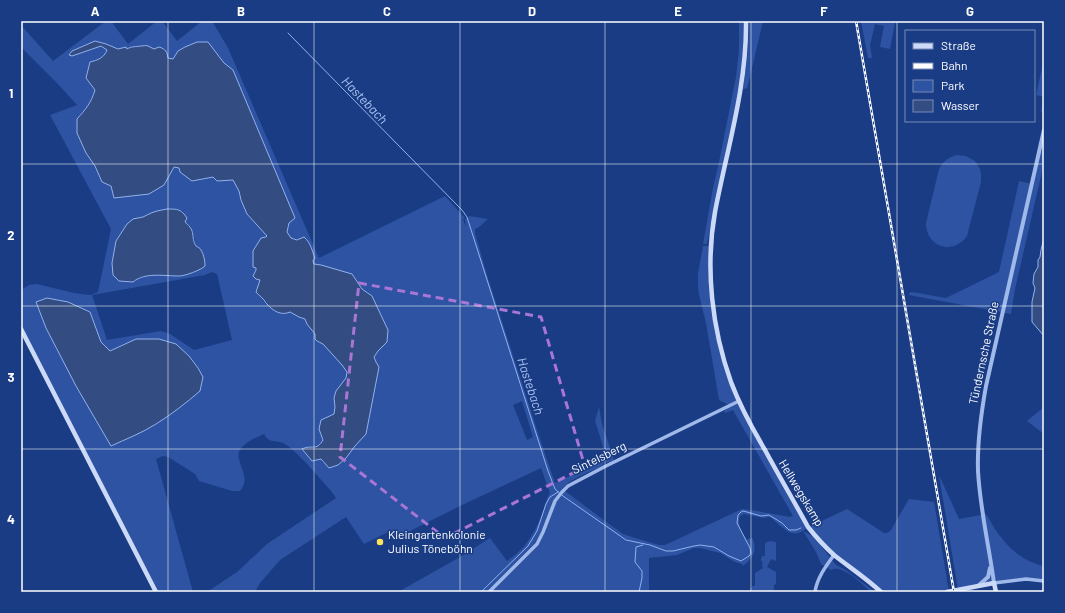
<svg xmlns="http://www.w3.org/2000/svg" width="1065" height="613" viewBox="0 0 1065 613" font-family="Barlow,sans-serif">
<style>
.green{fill:#2d53a2;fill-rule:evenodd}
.water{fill:#334c82;stroke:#92b2ee}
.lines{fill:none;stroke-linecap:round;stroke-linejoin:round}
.stream{stroke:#92b2ee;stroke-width:1}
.minor{stroke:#a0b9eb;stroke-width:3.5}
.tertiary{stroke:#a0b9eb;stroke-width:4}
.secondary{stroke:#ccdaf8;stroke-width:4.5}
.rail-casing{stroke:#fff;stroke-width:2.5}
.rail{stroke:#1a3c84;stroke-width:1;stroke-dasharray:3;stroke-linecap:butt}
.marked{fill:none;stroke:#a976d5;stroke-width:3;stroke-dasharray:8 5;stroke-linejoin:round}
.grid{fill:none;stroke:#fff;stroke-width:1;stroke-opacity:0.55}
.poi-dot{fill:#fde25b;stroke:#1a3c84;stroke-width:1.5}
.labels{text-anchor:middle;stroke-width:3;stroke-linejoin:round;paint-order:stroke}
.street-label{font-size:12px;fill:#fff;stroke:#1a3c84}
.poi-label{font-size:12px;fill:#fff;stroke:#1a3c84;text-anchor:start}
.water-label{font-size:13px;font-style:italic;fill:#abc3f3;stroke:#1a3c84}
.neatline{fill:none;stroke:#fff;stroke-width:1.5}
.grid-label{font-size:13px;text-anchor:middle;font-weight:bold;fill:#fff}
</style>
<rect width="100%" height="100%" fill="#1a3c84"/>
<path class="green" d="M106,21H111L128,44L157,21H162L177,41L202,21H212L228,48L319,258L445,196L465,218L463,219L466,227L465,219L469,217V216L488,219L479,227L475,229V233L487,275L540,439L555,483L598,463L607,459L595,421L599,407L602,424L614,460L608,463L604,461L603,466C592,471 575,477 566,485C553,495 545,527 535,543L487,592H398L460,557L490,538L507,561C526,549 536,531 543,511C545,505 546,499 550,493L541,468L460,506L394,539L390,531L364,544L346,517L280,560L260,583L255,592H207L237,572L267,544L336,498C328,486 317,476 308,465C300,457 294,450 285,444C277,439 270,445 264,434C257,437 248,441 242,447C230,459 254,476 240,491H232L199,481L195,474L168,457L163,456L156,459L193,592H156L21,329V290L29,285L37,284L74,293L90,295L98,292L111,229L50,115L77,105L56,82L21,47V25L53,61ZM208,42L224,63L233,70L289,223L287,232L291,238L308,241L315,258L313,261L314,264L321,265L352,275L362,289L372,296L387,342L378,351L374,357L376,362L355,446L346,458L323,463L321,459L306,447C309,447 313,448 316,447C326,445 322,428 321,421L334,414C336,406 333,400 336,393C338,386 347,382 347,374C347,366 330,351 324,345C322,343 318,342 316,340C314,336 317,338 315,334C313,329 307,325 305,319L299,317L290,312L266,304C263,299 259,296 257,292L260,280L254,273L256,270V268L267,236L247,214L241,200L239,191L233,180L217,181L213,177L192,181L180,172L179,168L174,167L172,171L111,186L102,182L95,166L86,153L77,119C86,109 91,103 95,90L86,78L90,62C98,60 104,58 107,50L101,46L72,56L70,55L69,54L72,51L89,43L106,44L118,49L126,47L127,49C131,46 135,46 140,46C155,46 159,57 173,59L178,51ZM167,209H176L183,211L185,222L190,226L192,230L196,245L201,250L205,260L180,276L158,274L148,276L136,280L133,282L119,281L112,263L116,241L127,224L133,219L143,217L151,213L157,211ZM212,272L217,274L232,340L194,350L170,334L161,331L107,340L92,295L205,275ZM47,298L68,302L89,311L101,342L110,351L136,339L189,356L198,368L203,377L111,445L76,386L46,328L36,302ZM522,401L533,437L527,440L513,405Z
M739,21H746V43L734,122L707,244H703L713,188L719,162L736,77L739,50Z
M749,21H763L749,81L747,88L744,89H743L748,49Z
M861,21H898L895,22L890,49L880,47L884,26L875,24L870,45L872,58H868Z
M1044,59V112H1041L1044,97L1036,95Z
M1039,151L1044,152V163L1015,289L1011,314L909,295V293L912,292L946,298L999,272L1019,181L1032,184Z
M957,155L966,156L975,161L980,169L981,175V182L967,236C953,256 926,247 926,223L939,169C943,161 949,157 957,155Z
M703,246H711V278L721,349L739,401L808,527L803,531L814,537L836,565L846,570L875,592H871C863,585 842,563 831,570L821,564L816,552L803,531C789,539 781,525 770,517L764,518L744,514L740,516C737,525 742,532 747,540L749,538L753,539C757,552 753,558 743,566L742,564L735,562L720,553L700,548H694L677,555L649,558V592H491L533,550L555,504L565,491L609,524L623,534L632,537L659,545H665L742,509L757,511L790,517L793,516L733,410L725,413L724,411L734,404L729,405L719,400L706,323L699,295L698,285V273Z
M1044,407V434L1027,421Z
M939,475L959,519L986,514C991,521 994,529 1000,536C1011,551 1026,562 1044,566V581L1026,579L958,590Z
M909,499L934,502L949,592H882L834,554L809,527L847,509L884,533H887L891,530Z
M770,541L776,542V561L771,559L767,567L776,572V584L774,585V590L775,592H779H752V591H750V588H752V586H755V573L763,568L762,565L763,564L761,560V558H762V556H765V543Z"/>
<path class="water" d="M95,41L106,44L118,49L126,47L127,49C132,46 136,47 141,46C144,46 145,45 148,46C150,47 152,48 154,49L159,47C166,49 167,52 168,58L173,59L178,51L185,47L197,42H208L224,63L233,70L295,218L289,223L287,232L291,238L297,240L304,237C311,243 312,251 315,258L313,261L314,264L321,265L352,274L362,289L372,296L388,330L387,342L378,351L374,357L376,362L379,367L366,434L355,446L346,458L338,465L329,468L321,459L312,461L302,449C312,444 316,452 323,440L319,429L321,420L334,414L335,407L334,398L336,391L346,378L347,372L342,365L323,344L317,341L315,339V334L307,324L305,319L299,317L290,312C281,316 273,311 267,304C265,303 265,300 263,299C261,296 258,295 256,292L260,280L256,279L253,276L256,270V268L253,267V251L261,238L266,237L267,236L247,214L241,200L239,191L233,180L217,181L213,177L192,181L180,172L179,168L174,167L164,185L149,194L114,198L111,186L102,182L95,166L86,153L77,133V119C86,109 91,103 95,90L86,78L90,62C98,60 104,58 107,50L101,46L75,55L72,56L69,55L72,51Z
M167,209C178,209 181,209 187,218L185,222C197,232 190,236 196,246C198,247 200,248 201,250C204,255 205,261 205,266C201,270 185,276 179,276C164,276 145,272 133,282L119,281L113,275L112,263L116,241L127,224L133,219L143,217L151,213L157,211Z
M1044,238V336L1032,322V302L1035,288L1033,283L1034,274L1038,267V260L1040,257L1041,250Z
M47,298L68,302L90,312L101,342L110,351L136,339H159L176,344L189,356L198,368L203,377L200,391C186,403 172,414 156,424C142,433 126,439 111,446L76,386L46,328L36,302Z"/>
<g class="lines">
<path class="stream" d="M288,33L462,210L467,217L548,471L555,489L563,496L626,540L650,545L666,551H673L694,546L700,545L714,547L729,556L741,561L749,556L751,553L750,548L737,523L738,515L741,512L743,511L747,512L761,516L769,515L782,523L789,530H796L801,528
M481,592L528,546L537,531L546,504L550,497L558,492
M639,592L642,578V571L635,562L636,547L643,545"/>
<path class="minor" d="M994,583L1026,579L1044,581
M489,592L537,544L543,532L555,501L562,492L568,486L606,466L739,401
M815,592C817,578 826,566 834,555"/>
<path class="tertiary" d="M994,583C989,546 980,509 978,471C977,443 981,414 986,386L1044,130
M978,586L988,577L990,568"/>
<path class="secondary" d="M746,21C747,86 727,149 715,212C705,268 712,329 731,382C740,406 752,428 765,450C779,476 794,501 808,527C816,537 824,546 834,555C849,567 866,578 881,592
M21,329L156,592
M947,592L994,583L996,592"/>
<g class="rail-casing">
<path id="rail" d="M856,21L954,592"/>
</g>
<use href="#rail" class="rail"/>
</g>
<path class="marked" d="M359,283L541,317L585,467L445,538L340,457Z"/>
<path class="grid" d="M168,21V592M314,21V592M460,21V592M605,21V592M751,21V592M897,21V592M21,164H1044M21,306H1044M21,449H1044"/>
<circle class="poi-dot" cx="380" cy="542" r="4"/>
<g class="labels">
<g class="street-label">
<text transform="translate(984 353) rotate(-78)" y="4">Tündernsche Straße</text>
<text transform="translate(599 458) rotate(-26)" y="4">Sintelsberg</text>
<text transform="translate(801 493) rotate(59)" y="4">Hellwegskamp</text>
</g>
<g class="poi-label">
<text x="388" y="539">Kleingartenkolonie<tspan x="388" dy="14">Julius Töneböhn</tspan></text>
</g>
<g class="water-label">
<text transform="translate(365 100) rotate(46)" y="5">Hastebach</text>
<text transform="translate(531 386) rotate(72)" y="5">Hastebach</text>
</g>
</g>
<rect width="1065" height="613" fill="none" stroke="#1a3c84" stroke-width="44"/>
<rect x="905" y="30" width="130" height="92" fill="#1a3c84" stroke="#768ab5"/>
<rect x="913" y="43" width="20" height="6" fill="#ccdaf8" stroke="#768ab5"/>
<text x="941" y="50" font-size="12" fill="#ffffff">Straße</text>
<rect x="913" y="63" width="20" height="6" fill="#ffffff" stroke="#768ab5"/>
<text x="941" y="70" font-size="12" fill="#ffffff">Bahn</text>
<rect x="913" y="80" width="20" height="12" fill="#2d53a2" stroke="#768ab5"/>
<text x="941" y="90" font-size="12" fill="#ffffff">Park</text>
<rect x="913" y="100" width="20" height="12" fill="#334c82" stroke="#768ab5"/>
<text x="941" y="110" font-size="12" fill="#ffffff">Wasser</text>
<rect x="22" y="22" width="1021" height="569" class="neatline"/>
<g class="grid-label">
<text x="95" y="16">A</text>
<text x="241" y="16">B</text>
<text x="387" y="16">C</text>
<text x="532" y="16">D</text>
<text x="678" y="16">E</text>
<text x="824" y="16">F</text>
<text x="970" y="16">G</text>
<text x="11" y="98">1</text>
<text x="11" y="240">2</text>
<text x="11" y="382">3</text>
<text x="11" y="524">4</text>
</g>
</svg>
